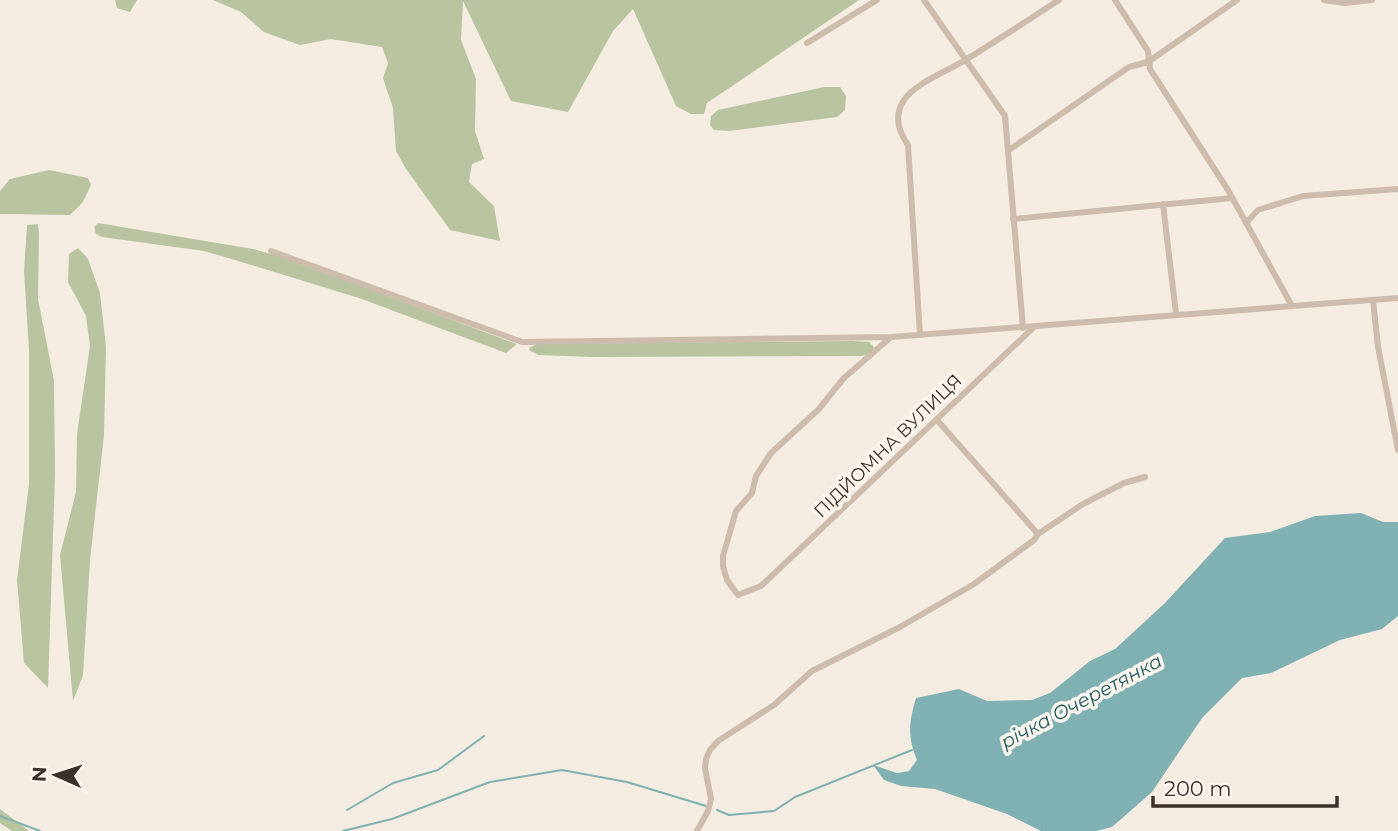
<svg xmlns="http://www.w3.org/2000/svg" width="1398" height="831" viewBox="0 0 1398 831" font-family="Montserrat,sans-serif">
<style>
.green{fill:#b8c4a0}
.water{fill:#7fb0b2}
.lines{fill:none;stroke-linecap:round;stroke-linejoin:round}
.stream{stroke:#7fb0b2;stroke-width:2}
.street{stroke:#cdbbac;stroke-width:6}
.labels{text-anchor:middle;stroke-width:7;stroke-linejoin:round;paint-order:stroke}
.street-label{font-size:18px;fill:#3b302b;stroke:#fbf5ee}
.water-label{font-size:19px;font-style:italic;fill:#1f5a5e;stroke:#fbf5ee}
</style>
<rect width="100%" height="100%" fill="#f4ebe1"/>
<path class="green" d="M115,0H137L130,12L117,8Z
M213,0H859L707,103L704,114H691L676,106L633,9L613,31L568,112L511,101L463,1L461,40L476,79L475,131L484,159L472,164L469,182L494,206L500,241L450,230L406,169L396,151L393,108L383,78L388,63L382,47L331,39L300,45L264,32L241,12Z
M824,87H840L846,96L845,110L837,117L729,131L714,130L710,125L711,116L718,110Z
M49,170L88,178L91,185L83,202L70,215L0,214V191L10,179Z
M98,223L253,249L289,259L517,344L506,353L359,298L235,260L204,251L102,237L96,234L94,227Z
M38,224L39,234L38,299L54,381L55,475L48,688L24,663L17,580L29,484V350L24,271L27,225Z
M78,248L88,259L100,293L106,347L104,435L90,560L83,675L73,701L60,555L76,492L77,434L90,346L86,316L68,282L69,254Z
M853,341L869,342L874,347C872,354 867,355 861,356L593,357L538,355L529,350L530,347L538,344Z
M0,809L29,831H12L0,823Z"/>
<path class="water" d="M1361,513L1383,522H1398V616L1382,629L1340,640L1271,673L1242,678L1202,718L1152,792L1112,827L1096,831H1041L1007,814L935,789L901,786L884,780L873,765L897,773L909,771L917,760C907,736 909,723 916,698L959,689L987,701L1032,700L1050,693L1090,661L1115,649L1165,603L1225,538L1270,532L1315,516Z"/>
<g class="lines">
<path class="stream" d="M347,810L393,783L438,770L484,736
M717,810L729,815L774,811L795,797L912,750
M0,816L40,831
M343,831L392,819L490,782L562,770L627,782L706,806"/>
<path class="street" d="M924,0L1005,116L1023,328
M1115,0L1148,51L1150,69L1228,190L1292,306
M1324,0L1345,3L1372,0
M807,43L877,0
M1009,150L1129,67L1148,62L1237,0
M1163,204L1176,314
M1013,219L1232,198
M1246,223L1258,210L1303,196L1398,189
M271,251L522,342L891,337L1398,298
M1373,300L1378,347L1398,450
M920,335L908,145C898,131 894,115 904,100C915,83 950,70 967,59C998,40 1028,20 1059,0
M890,338L844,378L818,410L771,453L756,476L752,493L736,511L723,556V566L727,580L738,595L761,586L1033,328
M937,420L1038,534
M697,831L708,811L711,799L705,768L706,759L710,750L718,741L774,705L812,671L900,627L974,584L1034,540L1038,534L1083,504L1124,483L1145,477"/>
</g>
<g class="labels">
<g class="street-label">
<text transform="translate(888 446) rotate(-44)" y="6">ПІДЙОМНА ВУЛИЦЯ</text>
</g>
<g class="water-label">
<text transform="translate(1081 701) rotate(-28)" y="7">річка Очеретянка</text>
</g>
</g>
<g transform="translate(56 775) rotate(273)" stroke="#fbf5ee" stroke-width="5" paint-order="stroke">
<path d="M0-5L12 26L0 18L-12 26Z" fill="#3b302b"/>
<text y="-10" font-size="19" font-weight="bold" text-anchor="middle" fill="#3b302b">N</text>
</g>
<path d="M1153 796v10h184v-10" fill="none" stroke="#3b302b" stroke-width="3.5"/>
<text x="1164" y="796" font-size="21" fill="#3b302b" stroke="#fbf5ee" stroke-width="5" paint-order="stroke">200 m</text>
</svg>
